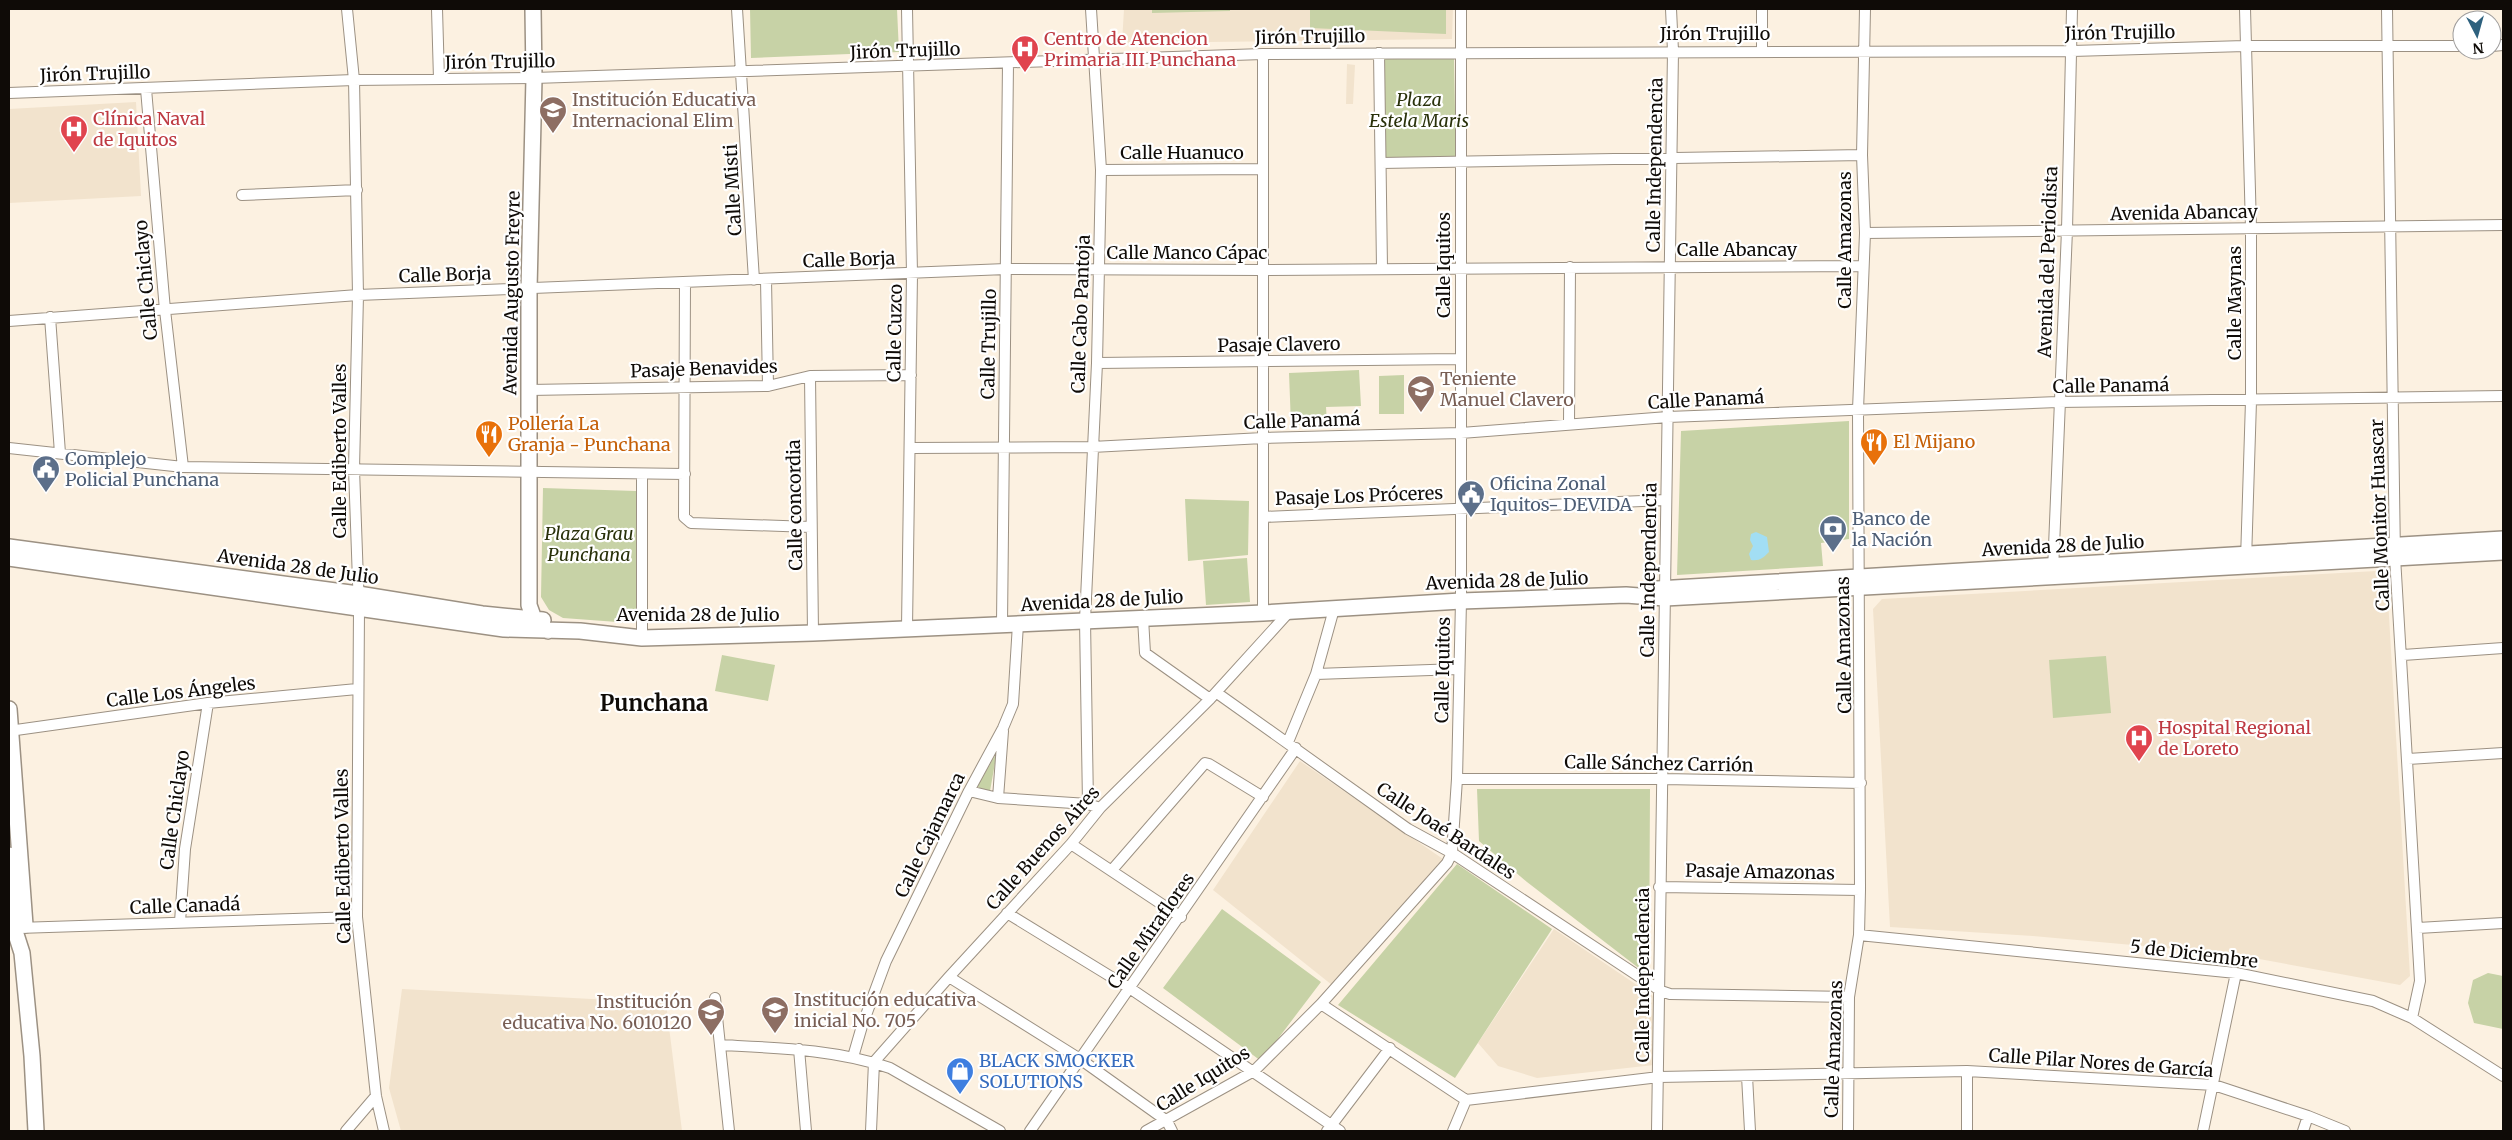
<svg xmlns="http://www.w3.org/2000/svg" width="2512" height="1140" viewBox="0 0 2512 1140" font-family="Merriweather,serif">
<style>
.built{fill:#f2e3cd}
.green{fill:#c7d2a6}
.water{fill:#a2def4}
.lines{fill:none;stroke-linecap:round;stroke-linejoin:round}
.street-casing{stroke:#9c9183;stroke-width:12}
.secondary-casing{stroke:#9c9183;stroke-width:18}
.street{stroke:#fff;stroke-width:10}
.secondary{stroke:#fff;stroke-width:15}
.labels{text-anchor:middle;stroke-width:4.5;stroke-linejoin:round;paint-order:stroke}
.street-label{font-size:18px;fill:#0f0b07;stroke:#fff}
.health-label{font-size:18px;fill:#be3a42;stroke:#fff;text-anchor:start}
.education-label{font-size:18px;fill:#785e54;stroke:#fff;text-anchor:start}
.park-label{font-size:18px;font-style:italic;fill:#29310a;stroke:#fff}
.food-label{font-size:18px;fill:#c56008;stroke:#fff;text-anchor:start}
.service-label{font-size:18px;fill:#4e5e75;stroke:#fff;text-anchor:start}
.shop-label{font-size:18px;fill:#366cbe;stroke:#fff;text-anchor:start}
.district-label{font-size:22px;font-weight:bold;fill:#0f0b07;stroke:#fff}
</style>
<rect width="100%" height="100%" fill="#fcf1e1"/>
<path class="built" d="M1124,9H1453L1452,39L1122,43Z
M1347,64L1355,65L1353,104H1346Z
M136,102L141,196L9,203V109Z
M2376,571L2387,582L2410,976L2400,985L2232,954L2033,936L1890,927L1873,609L1882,599Z
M1300,761L1443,859L1441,866L1332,985L1213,890Z
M1554,929L1659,1000L1654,1065L1537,1078L1498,1066L1478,1043Z
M402,989L666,1003L682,1131H401L389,1088Z"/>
<path class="green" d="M750,9H897L899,52L751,58Z
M1152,9H1230V11L1152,13Z
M1310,9H1446V34L1310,28Z
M1384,58H1454L1456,162L1384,167Z
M1359,370L1361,406L1326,407L1327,423L1291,425L1289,373Z
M1404,375V414H1379V376Z
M1849,421V539L1821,543L1823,566L1677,575L1681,431Z
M543,488L636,491V618L631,623L563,618L549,610L541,597Z
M1185,499L1249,501L1248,555L1188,561Z
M1247,558L1250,602L1206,605L1203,561Z
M722,655L775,665L768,701L715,691Z
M2106,656L2111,713L2053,718L2049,660Z
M997,752L990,791L977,787Z
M1477,789H1650L1649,976L1527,882L1479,841Z
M1457,864L1552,929L1455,1078L1338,1005Z
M1222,909L1321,982L1261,1061L1163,988Z
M2488,973L2503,976V1029L2474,1023L2468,1003L2473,980Z"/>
<path class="water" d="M1756,532L1767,537L1769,552C1763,558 1760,561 1751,560L1749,554L1753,546L1750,540L1751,534Z"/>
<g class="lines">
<g class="street-casing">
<path id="street" d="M347,9L354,80L358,295L354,469L359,609L357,917L376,1096L384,1131
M437,9L439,79
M737,9L754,280
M907,9L912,274L907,628
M1091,9L1101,170L1097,363L1085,620L1088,804L1100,808
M2245,9L2251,228V401L2246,560
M2387,9L2395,557L2420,981L2412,1018
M2492,46L2503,45
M1762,50V9
M1379,53L1382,268
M1263,54V613
M146,89L165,310L183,467
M9,93L354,80L534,78L1263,54L2072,51L2245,46H2462
M1381,163L1862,155
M1101,170L1262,169
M242,195L357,190
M1865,233L2503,225
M766,280L768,386
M685,282L684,517L691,523L811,527
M50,317L60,453
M9,321L358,295L1006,269L1263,270L1863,266
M1097,363L1461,359
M810,376L813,633
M529,390L768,386L810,376L911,375
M1569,424L1570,267
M9,448L183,467L685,474
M910,448L1092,447L1263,438L1461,433L1668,417L2058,402L2503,396
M642,475V638
M1263,517L1666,500
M2053,571L2067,230L2072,9
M1143,618L1145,653L1210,699
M1002,624L1008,63
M2403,655L2503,648
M1316,674L1459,669
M1217,693L1408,829L1452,853L1661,991L1670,994L1849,997
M9,731L208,703L357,689
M1288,742L1316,674L1334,609
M2408,759L2503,753
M1457,779H1664L1861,783
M969,791L998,798L1088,804
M998,798L1003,731
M1071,844L1181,917
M1112,870L1205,763L1209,764L1263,797
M1659,887L1860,890
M1007,913L1131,989L1340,1131
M180,922L185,849L208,703
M18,928L357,917
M2418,928L2503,923
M1859,935L2236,973L2373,1001L2412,1018L2503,1076
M949,977L1080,1059L1167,1121L1172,1131
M715,998L729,1131
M1321,1004L1466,1100L1659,1077L1967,1071L2214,1085L2308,1116L2345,1131
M720,1045C777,1048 835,1049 890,1068L1000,1131
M799,1049L806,1131
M853,1057L862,1026L886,961L969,791L1003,728L1013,704L1018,624
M1747,1076L1750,1131
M346,1131L376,1096
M871,1131L874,1062L949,977L1071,844L1100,808L1210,699L1290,611
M1030,1131L1296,748
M1146,1131L1254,1071L1321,1004L1447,863L1452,853L1457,779L1461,601V9
M1327,1131L1390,1048
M1453,1131L1466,1100
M1657,1131L1673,51L1671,9
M1848,1131L1849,997L1859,935L1860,890L1858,410L1865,233L1862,155L1865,9
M1967,1131V1071
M2203,1131L2236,973
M2303,1131L2308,1116"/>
</g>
<g class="secondary-casing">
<path id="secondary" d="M533,9L534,78L529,289V605L534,619L548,631
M9,547L358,594L482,614L543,620
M9,558L504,629L580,631L642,638L813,633L1263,613L1461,601L1626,595L1665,598L2503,552
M1657,589L2503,539
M9,709L25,925
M9,855L14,928L22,953L32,1056L36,1131"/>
</g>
<use href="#street" class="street"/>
<use href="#secondary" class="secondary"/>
</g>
<defs>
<g id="hospital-pin" transform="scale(1.4375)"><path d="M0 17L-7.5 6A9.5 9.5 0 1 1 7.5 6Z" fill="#e0444e" stroke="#fff"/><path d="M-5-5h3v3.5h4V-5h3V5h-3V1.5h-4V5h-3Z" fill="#fff"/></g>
<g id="school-pin" transform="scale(1.4375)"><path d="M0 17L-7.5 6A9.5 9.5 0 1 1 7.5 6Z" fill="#8d6e63" stroke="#fff"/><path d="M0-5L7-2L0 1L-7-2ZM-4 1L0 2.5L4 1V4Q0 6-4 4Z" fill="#fff"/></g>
<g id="restaurant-pin" transform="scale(1.4375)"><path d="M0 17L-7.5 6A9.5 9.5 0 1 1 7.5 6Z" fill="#e8710a" stroke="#fff"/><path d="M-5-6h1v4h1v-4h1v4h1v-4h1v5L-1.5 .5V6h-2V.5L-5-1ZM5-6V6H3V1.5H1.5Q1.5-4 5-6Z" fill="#fff"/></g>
<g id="civic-pin" transform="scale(1.4375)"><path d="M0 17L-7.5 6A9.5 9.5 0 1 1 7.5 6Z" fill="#5c6f8a" stroke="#fff"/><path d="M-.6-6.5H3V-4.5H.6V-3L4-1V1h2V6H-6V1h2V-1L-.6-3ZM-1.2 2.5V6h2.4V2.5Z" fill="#fff"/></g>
<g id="bank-pin" transform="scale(1.4375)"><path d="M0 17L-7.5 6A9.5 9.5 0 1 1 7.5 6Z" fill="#5c6f8a" stroke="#fff"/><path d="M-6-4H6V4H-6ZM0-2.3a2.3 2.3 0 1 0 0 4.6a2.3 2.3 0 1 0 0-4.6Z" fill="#fff"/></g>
<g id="shop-pin" transform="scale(1.4375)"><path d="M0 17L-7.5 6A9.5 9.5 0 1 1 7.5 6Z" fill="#3f7fe0" stroke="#fff"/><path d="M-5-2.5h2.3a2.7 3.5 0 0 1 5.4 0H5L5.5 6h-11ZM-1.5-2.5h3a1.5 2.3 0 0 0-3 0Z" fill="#fff"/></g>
</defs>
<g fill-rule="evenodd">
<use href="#hospital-pin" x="1025" y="49"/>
<use href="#school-pin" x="553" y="110"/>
<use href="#hospital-pin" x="74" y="129"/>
<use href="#school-pin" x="1421" y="389"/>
<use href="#restaurant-pin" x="489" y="434"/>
<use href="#restaurant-pin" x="1874" y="442"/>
<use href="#civic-pin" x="46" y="469"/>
<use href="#civic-pin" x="1471" y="494"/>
<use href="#bank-pin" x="1833" y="529"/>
<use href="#hospital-pin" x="2139" y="738"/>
<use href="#school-pin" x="775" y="1010"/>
<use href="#school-pin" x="711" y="1012"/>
<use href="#shop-pin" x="960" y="1071"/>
</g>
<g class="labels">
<g class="street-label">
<text transform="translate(2120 33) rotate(-1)" y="6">Jirón Trujillo</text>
<text x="1715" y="40">Jirón Trujillo</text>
<text transform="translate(1310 37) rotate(-1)" y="6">Jirón Trujillo</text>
<text transform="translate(905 51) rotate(-2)" y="6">Jirón Trujillo</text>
<text transform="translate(500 62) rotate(-1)" y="6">Jirón Trujillo</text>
<text transform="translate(95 74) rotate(-2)" y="6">Jirón Trujillo</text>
<text x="1182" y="159">Calle Huanuco</text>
<text transform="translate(1655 165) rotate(-89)" y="6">Calle Independencia</text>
<text transform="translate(733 190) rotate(-93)" y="6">Calle Misti</text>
<text transform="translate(2184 213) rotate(-1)" y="6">Avenida Abancay</text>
<text transform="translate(1845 240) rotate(-90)" y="6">Calle Amazonas</text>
<text x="1737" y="256">Calle Abancay</text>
<text x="1187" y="259">Calle Manco Cápac</text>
<text transform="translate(849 260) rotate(-2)" y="6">Calle Borja</text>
<text transform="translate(2048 262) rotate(-88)" y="6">Avenida del Periodista</text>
<text transform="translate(1444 265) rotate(-90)" y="6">Calle Iquitos</text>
<text transform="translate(445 275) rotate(-2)" y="6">Calle Borja</text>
<text transform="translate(146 280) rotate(-95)" y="6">Calle Chiclayo</text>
<text transform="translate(512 293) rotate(-89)" y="6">Avenida Augusto Freyre</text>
<text transform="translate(2235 303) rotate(-90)" y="6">Calle Maynas</text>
<text transform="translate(1081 314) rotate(-88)" y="6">Calle Cabo Pantoja</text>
<text transform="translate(895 333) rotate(-89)" y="6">Calle Cuzco</text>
<text transform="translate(989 344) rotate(-89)" y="6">Calle Trujillo</text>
<text transform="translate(1279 345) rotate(-1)" y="6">Pasaje Clavero</text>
<text transform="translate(704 369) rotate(-2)" y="6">Pasaje Benavides</text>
<text transform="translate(2111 386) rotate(-1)" y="6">Calle Panamá</text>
<text transform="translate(1706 400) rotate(-3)" y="6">Calle Panamá</text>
<text transform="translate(1302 421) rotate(-2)" y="6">Calle Panamá</text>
<text transform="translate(340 451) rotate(-90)" y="6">Calle Ediberto Valles</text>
<text transform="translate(1359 496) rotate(-2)" y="6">Pasaje Los Próceres</text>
<text transform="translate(795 505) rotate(-91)" y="6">Calle concordia</text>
<text transform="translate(2380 515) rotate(-92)" y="6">Calle Monitor Huascar</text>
<text transform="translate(2063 546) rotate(-3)" y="6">Avenida 28 de Julio</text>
<text transform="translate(298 567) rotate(8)" y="6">Avenida 28 de Julio</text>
<text transform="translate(1649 570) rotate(-89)" y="6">Calle Independencia</text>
<text transform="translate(1507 581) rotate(-2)" y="6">Avenida 28 de Julio</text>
<text transform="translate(1102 601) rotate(-3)" y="6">Avenida 28 de Julio</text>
<text x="698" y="621">Avenida 28 de Julio</text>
<text transform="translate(1844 645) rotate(-91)" y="6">Calle Amazonas</text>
<text transform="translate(1443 670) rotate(-89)" y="6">Calle Iquitos</text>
<text transform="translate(181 692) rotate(-7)" y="6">Calle Los Ángeles</text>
<text transform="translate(1659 764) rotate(1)" y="6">Calle Sánchez Carrión</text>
<text transform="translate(175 810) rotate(-82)" y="6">Calle Chiclayo</text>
<text transform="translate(1446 831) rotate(33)" y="6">Calle Joaé Bardales</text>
<text transform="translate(930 835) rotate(-64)" y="6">Calle Cajamarca</text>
<text transform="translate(1043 848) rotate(-48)" y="6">Calle Buenos Aires</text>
<text transform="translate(343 856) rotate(-91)" y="6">Calle Ediberto Valles</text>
<text transform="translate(1760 872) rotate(1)" y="6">Pasaje Amazonas</text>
<text transform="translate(185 906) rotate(-2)" y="6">Calle Canadá</text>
<text transform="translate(1151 931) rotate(-55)" y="6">Calle Miraflores</text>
<text transform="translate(2194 954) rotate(7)" y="6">5 de Diciembre</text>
<text transform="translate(1643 975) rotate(-90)" y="6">Calle Independencia</text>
<text transform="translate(1834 1049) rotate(-88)" y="6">Calle Amazonas</text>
<text transform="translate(2101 1063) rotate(4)" y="6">Calle Pilar Nores de García</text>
<text transform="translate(1203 1079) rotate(-32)" y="6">Calle Iquitos</text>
</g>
<g class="health-label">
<text x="1044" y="45">Centro de Atencion<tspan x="1044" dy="21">Primaria III Punchana</tspan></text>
<text x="93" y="125">Clínica Naval<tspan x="93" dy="21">de Iquitos</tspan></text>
<text x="2158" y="734">Hospital Regional<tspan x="2158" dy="21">de Loreto</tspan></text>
</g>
<g class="education-label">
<text x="572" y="106">Institución Educativa<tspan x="572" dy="21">Internacional Elim</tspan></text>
<text x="1440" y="385">Teniente<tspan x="1440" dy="21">Manuel Clavero</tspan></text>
<text x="794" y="1006">Institución educativa<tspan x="794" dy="21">inicial No. 705</tspan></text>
<text x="692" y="1008" text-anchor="end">Institución<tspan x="692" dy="21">educativa No. 6010120</tspan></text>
</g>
<g class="park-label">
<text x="1419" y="106">Plaza<tspan x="1419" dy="21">Estela Maris</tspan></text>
<text x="589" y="540">Plaza Grau<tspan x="589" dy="21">Punchana</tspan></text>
</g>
<g class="food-label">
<text x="508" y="430">Pollería La<tspan x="508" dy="21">Granja - Punchana</tspan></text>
<text x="1893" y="448">El Mijano</text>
</g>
<g class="service-label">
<text x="65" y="465">Complejo<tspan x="65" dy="21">Policial Punchana</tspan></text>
<text x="1490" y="490">Oficina Zonal<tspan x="1490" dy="21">Iquitos- DEVIDA</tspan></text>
<text x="1852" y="525">Banco de<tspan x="1852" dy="21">la Nación</tspan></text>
</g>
<g class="shop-label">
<text x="979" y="1067">BLACK SMOCKER<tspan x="979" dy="21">SOLUTIONS</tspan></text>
</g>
<g class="district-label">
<text x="654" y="711">Punchana</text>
</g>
</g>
<rect width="2512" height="1140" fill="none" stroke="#0f0b07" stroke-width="20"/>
<g transform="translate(2477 35) rotate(174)"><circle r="24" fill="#ffffff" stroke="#9f9d9c"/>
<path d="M0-4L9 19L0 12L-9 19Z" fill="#2e617e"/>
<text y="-8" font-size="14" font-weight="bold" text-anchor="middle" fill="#0f0b07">N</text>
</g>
</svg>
